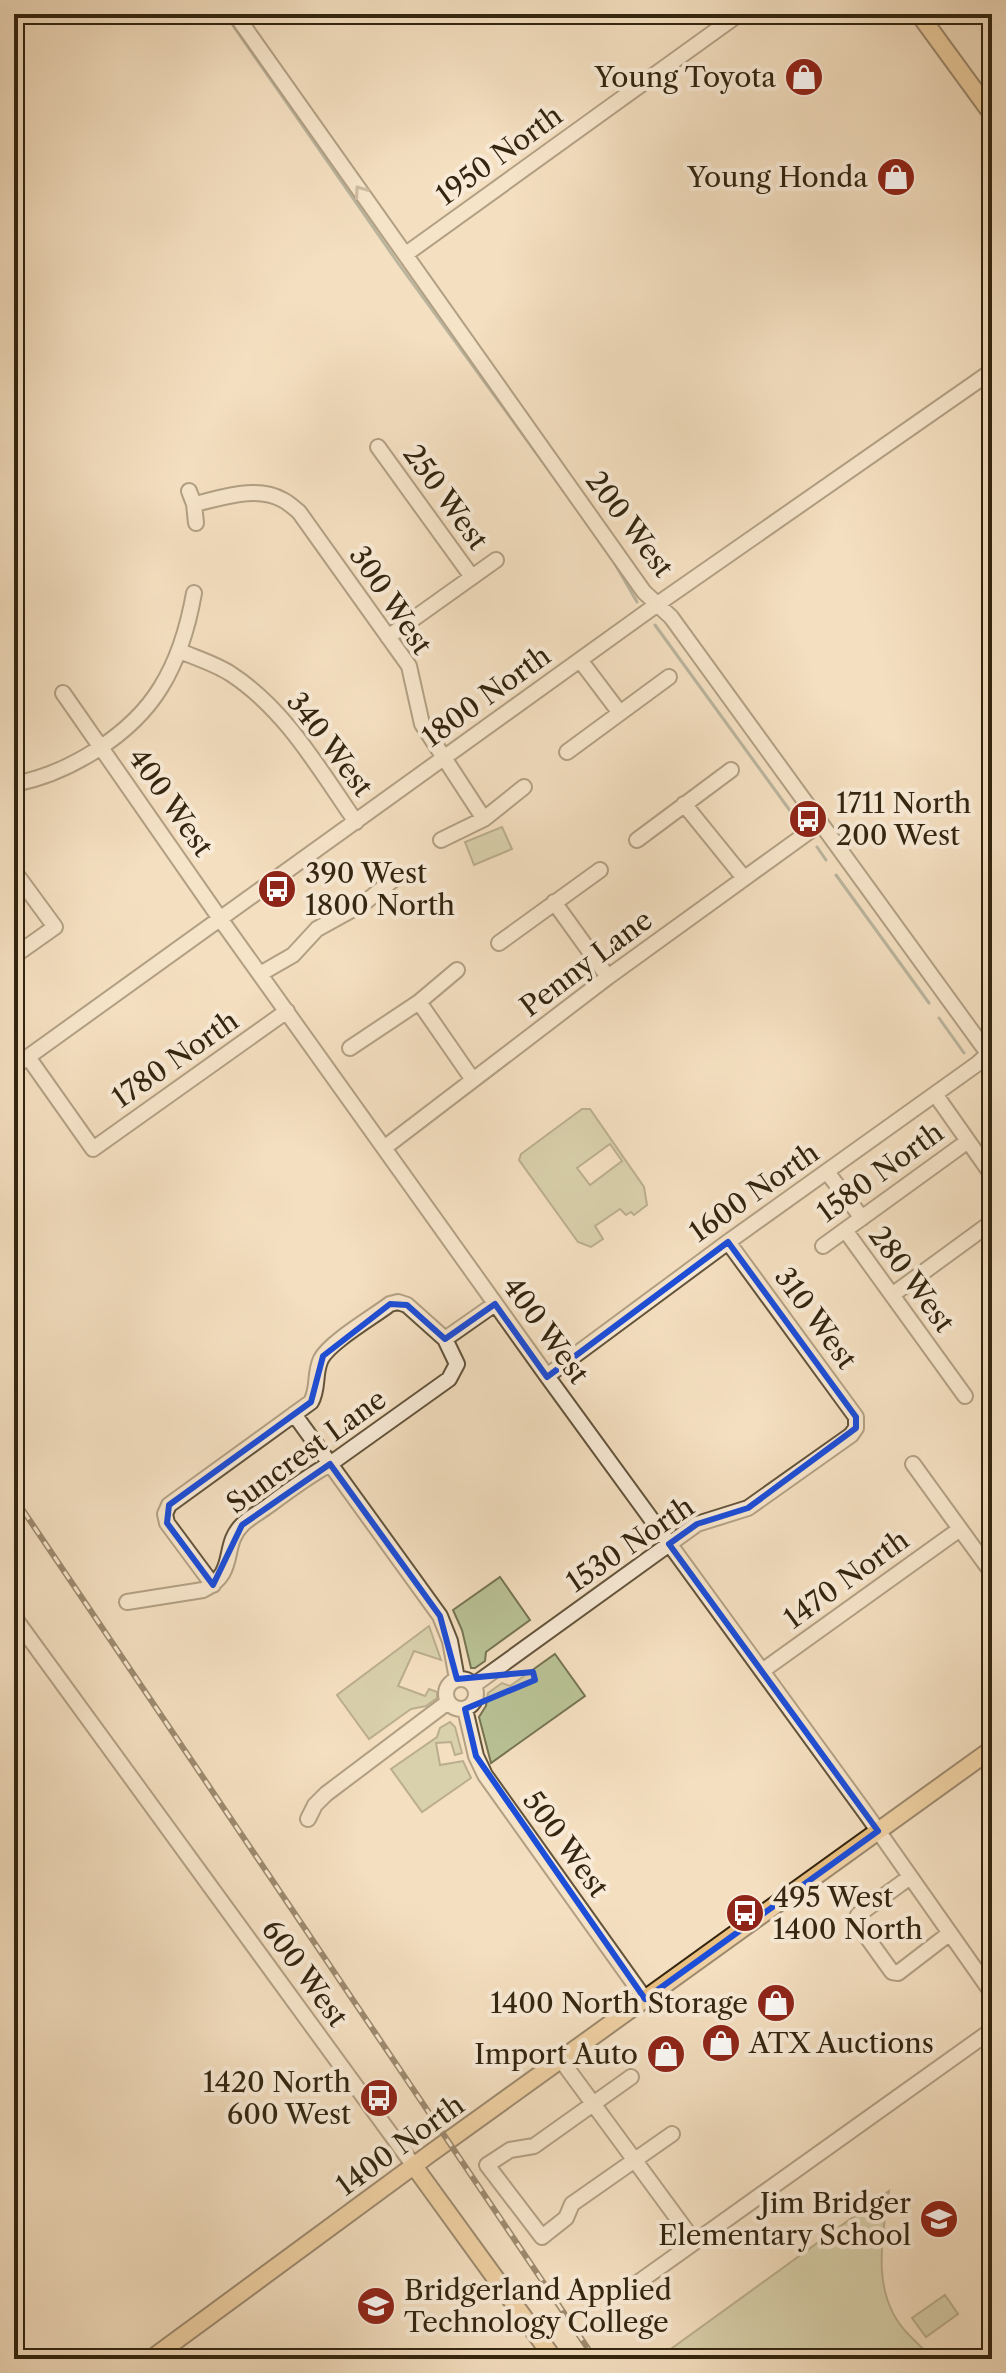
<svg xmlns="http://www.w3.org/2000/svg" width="1006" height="2373" viewBox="0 0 1006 2373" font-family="'Libre Caslon Text',serif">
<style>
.green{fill:#b9c295;stroke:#767452;stroke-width:2;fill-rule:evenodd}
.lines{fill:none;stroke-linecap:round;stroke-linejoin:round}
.stream{stroke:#728073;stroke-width:3}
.minor-casing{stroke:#63543b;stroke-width:18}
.major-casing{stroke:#33250f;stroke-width:20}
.minor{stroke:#f8ead6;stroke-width:14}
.major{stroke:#eac080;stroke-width:16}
.rail-casing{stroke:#33250f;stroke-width:6}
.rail{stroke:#f8ead6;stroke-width:3;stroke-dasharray:9;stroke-linecap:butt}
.oneway{stroke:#9f917c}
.marked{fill:none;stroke:#1d4ed8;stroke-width:6;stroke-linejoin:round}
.labels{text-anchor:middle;stroke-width:8;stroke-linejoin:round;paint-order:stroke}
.poi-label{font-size:28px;fill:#33250f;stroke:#f8ead6;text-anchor:end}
.street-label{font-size:28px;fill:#33250f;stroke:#f8ead6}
</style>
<rect width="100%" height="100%" fill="#f4dfc0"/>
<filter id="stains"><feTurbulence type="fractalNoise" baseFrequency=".0025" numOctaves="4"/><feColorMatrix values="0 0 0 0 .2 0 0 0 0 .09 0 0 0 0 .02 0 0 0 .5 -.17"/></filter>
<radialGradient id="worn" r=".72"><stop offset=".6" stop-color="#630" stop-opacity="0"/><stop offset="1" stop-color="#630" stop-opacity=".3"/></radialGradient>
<path class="green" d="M502,827L512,849L474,865L465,842Z
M582,1109H590L644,1187L647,1205L634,1215L631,1212L626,1215L620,1209L595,1226L603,1239L591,1247L578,1242L519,1160L521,1154ZM610,1144L622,1161L590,1185L577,1168Z
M500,1577L530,1620L486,1652L485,1661L475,1668H471L462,1630L453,1610Z
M429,1626L441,1660L414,1651L398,1686L425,1696L429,1689L437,1692V1698L426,1706L411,1709L369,1739L337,1695Z
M555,1654L585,1696L491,1763L479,1717L486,1706L488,1693L502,1683L510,1686Z
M450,1722L455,1727L462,1753L455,1755L451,1742L436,1743L440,1765L463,1761L471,1778L422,1812L391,1769L437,1737L440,1728Z
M889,2191C882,2240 870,2296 909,2335C919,2345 926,2353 938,2359H657Z
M945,2295L958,2314L926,2337L912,2318Z"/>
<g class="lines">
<path class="stream" d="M225,14L398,263L595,534
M611,557L637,602
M655,625L799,823
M817,847L826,860
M836,875L929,1003
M939,1018L964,1053
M986,1081L992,1090"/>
<g class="minor-casing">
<path id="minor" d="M235,14L644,592L671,617L992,1059
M406,254L739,14
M378,447L472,577
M189,491L194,504L196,523
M194,504C222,498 256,485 283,500C289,503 294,508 299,512L409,666L422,724L484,819
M388,637L496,560
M180,651C196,658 216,664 231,674C286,710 319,769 356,822
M580,660L620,713
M63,693L221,920L547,1376L867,1815L992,1993
M567,752L669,677
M14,784C68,774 132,735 161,687C179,658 188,627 194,593
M684,804L744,878
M441,840L484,819L524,787
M637,840L731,770
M14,871L55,927L14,956
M554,902L608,977
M499,943L600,870
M260,974L293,955L317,929L364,903L393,880
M419,1002L473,1080
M350,1048L419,1002L457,970
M28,1057L93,1149L287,1011
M14,1067L659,603L992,371
M935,1094L992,1175
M384,1148L608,977L821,823
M827,1172L862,1218
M845,1230L965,1396
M823,1246L968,1141
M892,1295L992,1222
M445,1339L495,1304
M547,1376L728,1242L977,1064L992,1050
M294,1414L440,1616L450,1641L457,1679
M913,1464L992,1573
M127,1602L203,1590C239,1572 220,1546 243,1524C250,1517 260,1512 268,1506C288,1491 308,1476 330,1464L449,1379L457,1364L445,1339L407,1305L398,1302L390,1304C373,1317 330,1342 321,1359C314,1373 319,1388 311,1402L169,1505L165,1514L167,1523L213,1585
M14,1617L414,2166
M762,1671L960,1529
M446 1694a15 15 0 1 1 30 0a15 15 0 1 1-30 0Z
M474,1685L697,1524L748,1508L851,1435L856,1428V1417L728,1242
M465,1709L476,1756L485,1775L645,1999
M308,1819L315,1805L326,1794L448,1702
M910,1877L858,1915L856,1922L892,1972L898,1973L950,1933
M561,2060L694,2241
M631,2077L534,2146L510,2150L487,2165L542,2237L566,2218L572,2204L672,2134
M636,2284L992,2030"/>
</g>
<g class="major-casing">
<path id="major" d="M919,14L992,114
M414,2166L554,2359
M151,2359L431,2153L992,1749"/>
</g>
<use href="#minor" class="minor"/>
<use href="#major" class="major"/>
<g class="rail-casing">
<path id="rail" d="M14,1497L595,2359"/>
</g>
<use href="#rail" class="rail"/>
</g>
<defs><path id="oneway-chevron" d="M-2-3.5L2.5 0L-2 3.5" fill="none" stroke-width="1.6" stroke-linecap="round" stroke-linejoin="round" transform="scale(2)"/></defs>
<use class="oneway" href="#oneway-chevron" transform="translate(360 191) rotate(-125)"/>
<path d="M0 0H1006V2373H0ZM728,1242L856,1417V1428L748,1508L697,1524L669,1544L878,1831L645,1999L476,1756L465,1709L535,1680L533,1672L457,1679L440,1616L330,1464L242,1525L213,1585L167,1523L169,1505L311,1402L323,1356L390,1304L407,1305L445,1339L495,1304L547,1377Z" fill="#f4dfc0" fill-opacity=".55" fill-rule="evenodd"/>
<path class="marked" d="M728,1242L856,1417V1428L748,1508L697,1524L669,1544L878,1831L645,1999L476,1756L465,1709L535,1680L533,1672L457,1679L440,1616L330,1464L242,1525L213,1585L167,1523L169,1505L311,1402L323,1356L390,1304L407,1305L445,1339L495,1304L547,1377Z"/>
<defs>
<g id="shop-disc" transform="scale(2)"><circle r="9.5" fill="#8f2418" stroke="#f8ead6"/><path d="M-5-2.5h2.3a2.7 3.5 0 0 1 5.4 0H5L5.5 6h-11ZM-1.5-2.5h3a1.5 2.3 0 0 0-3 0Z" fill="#fff"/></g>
<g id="bus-disc" transform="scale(2)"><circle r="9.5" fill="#8f2418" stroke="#f8ead6"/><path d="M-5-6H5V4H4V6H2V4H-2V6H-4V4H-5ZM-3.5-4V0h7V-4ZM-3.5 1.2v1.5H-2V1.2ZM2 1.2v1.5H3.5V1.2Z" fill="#fff"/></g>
<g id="school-disc" transform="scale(2)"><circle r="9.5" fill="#8f2418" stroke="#f8ead6"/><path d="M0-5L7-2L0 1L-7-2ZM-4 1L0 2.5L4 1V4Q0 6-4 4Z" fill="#fff"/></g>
<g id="university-disc" transform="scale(2)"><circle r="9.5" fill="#8f2418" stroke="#f8ead6"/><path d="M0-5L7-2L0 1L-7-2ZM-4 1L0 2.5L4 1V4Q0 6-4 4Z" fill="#fff"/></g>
</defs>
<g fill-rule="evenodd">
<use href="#shop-disc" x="804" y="77"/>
<use href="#shop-disc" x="896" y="177"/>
<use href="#bus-disc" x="808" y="819"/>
<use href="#bus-disc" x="277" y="889"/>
<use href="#bus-disc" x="745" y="1913"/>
<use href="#shop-disc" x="776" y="2003"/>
<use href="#shop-disc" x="721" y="2043"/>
<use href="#shop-disc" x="666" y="2054"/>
<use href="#bus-disc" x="379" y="2098"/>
<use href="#school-disc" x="939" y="2219"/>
<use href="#university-disc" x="376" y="2306"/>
</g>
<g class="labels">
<g class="poi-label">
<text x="776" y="87">Young Toyota</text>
<text x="868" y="187">Young Honda</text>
<text x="836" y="813" text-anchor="start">1711 North<tspan x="836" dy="32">200 West</tspan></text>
<text x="305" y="883" text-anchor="start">390 West<tspan x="305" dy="32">1800 North</tspan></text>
<text x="773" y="1907" text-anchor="start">495 West<tspan x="773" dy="32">1400 North</tspan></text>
<text x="748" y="2013">1400 North Storage</text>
<text x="749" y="2053" text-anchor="start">ATX Auctions</text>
<text x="638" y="2064">Import Auto</text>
<text x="351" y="2092">1420 North<tspan x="351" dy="32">600 West</tspan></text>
<text x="911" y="2213">Jim Bridger<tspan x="911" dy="32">Elementary School</tspan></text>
<text x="404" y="2300" text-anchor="start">Bridgerland Applied<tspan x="404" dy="32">Technology College</tspan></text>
</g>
<g class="street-label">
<text transform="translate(499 155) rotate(-36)" y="10">1950 North</text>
<text transform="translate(446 497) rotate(54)" y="10">250 West</text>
<text transform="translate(630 524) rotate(53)" y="10">200 West</text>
<text transform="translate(391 600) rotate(56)" y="10">300 West</text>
<text transform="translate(486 696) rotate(-36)" y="10">1800 North</text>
<text transform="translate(330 744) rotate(53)" y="10">340 West</text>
<text transform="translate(171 802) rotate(55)" y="10">400 West</text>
<text transform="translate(586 963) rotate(-37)" y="10">Penny Lane</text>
<text transform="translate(175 1059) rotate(-35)" y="10">1780 North</text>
<text transform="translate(880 1172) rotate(-36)" y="10">1580 North</text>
<text transform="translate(754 1192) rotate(-35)" y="10">1600 North</text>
<text transform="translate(912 1279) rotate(54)" y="10">280 West</text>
<text transform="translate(816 1318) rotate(54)" y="10">310 West</text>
<text transform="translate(546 1330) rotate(54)" y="10">400 West</text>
<text transform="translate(306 1451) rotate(-36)" y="10">Suncrest Lane</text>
<text transform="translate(630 1544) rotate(-34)" y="10">1530 North</text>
<text transform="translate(846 1579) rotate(-36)" y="10">1470 North</text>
<text transform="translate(566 1844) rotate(54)" y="10">500 West</text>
<text transform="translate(305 1973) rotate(54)" y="10">600 West</text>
<text transform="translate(400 2145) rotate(-36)" y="10">1400 North</text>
</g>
</g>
<rect width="1006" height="2373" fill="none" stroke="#f4dfc0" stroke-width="48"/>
<rect x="16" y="16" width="974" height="2341" fill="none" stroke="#33250f" stroke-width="4"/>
<rect x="24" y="24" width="958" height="2325" fill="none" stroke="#33250f" stroke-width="2"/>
<rect width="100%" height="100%" filter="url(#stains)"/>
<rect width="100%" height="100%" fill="url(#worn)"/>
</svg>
